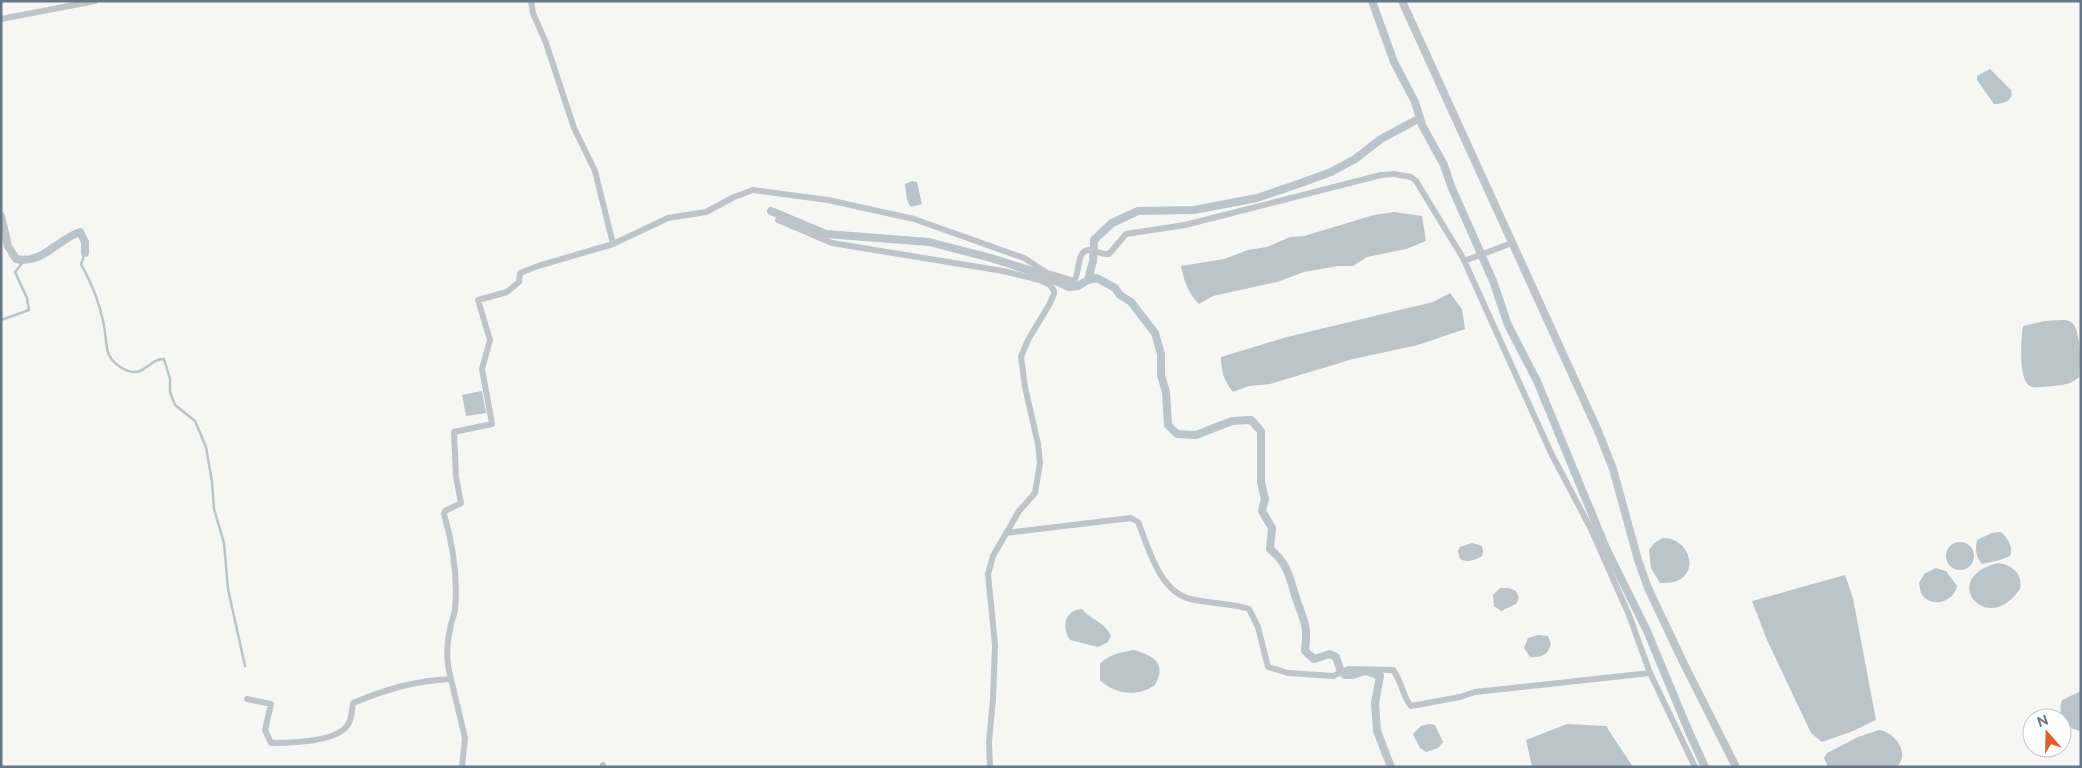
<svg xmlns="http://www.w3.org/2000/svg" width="2082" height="768" viewBox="0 0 2082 768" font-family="Raleway,sans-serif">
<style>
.water{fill:#bac4c9}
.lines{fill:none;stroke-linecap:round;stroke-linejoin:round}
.stream{stroke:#bac4c9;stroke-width:2.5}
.canal{stroke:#bac4c9;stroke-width:8}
.minor{stroke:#c0c3c7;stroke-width:6}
.tertiary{stroke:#c0c3c7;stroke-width:8}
</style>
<rect width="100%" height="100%" fill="#f6f7f4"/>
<path class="water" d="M1990,69L2011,90L2012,95C2009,102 2002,104 1994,104L1977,80V76Z
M912,181L917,182L922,204L911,207C906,202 906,191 905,184Z
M1394,212L1422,216L1426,241L1406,249L1367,257L1353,266H1338L1304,272L1277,282L1213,296L1199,304C1188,293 1184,281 1181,266L1224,259L1248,250L1267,247L1290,237L1304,236L1374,215Z
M1450,293L1462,309L1465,329L1418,345L1353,359L1270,384L1249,386L1233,392C1224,381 1221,371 1221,357L1287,337L1433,302Z
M2045,321C2052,321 2062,319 2069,321C2082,325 2080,364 2079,377C2072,384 2063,385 2054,386C2047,386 2036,389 2030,386C2018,381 2021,337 2023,326Z
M482,391L486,413L466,416L462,395Z
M2001,532C2007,537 2014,547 2010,556L2000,560L1982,564C1976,558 1975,549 1977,540L1992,533Z
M1663,538C1685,537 1701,567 1679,580C1674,583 1666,583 1660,583L1651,568L1649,550L1654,543Z
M1946 556a14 14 0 1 1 28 0a14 14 0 1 1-28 0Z
M1472,543L1482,546L1483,551L1482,556C1476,560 1467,563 1460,559L1458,551L1460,547Z
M1998,563C2012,565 2023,573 2020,589C1987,638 1937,578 1998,563Z
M1936,568L1946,571L1957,586C1955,599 1937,608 1925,598C1920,595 1920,588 1919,583L1924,574Z
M1845,575L1853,598L1876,720L1853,731L1822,742L1811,733L1767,640L1752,601Z
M1500,588H1509L1516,591L1519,598L1516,604L1501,611L1494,606L1493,595Z
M1082,609C1091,620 1105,622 1111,636L1108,642L1098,647L1070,640C1061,627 1065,610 1082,609Z
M1538,635L1548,636L1551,644C1548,655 1541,658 1530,657L1524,648L1528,638Z
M1134,650C1154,656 1167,663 1155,685C1138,697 1115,695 1100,680V664C1109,654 1122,652 1134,650Z
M2081,691V731C2064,729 2057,715 2062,700Z
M1429,724L1435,725L1443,742L1438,748L1426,752L1420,748L1413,734L1421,726Z
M1567,724L1606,726L1633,767H1532L1526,740Z
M1879,730C1894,732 1911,752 1897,767H1828L1824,758L1827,753L1858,737Z"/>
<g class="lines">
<path class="stream" d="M85,253L81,264C91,282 99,301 103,321C106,332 105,345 109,355C113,363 125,372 134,372C145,373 152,358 164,359L170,379V392L175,405L195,421L206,447L212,482L214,509L224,543L228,589L245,666
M1,320L29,310L27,298L15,272L24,261"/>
<path class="canal" d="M1372,1L1394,62L1415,102L1422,125L1444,165L1451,186L1493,281L1508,325L1537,381L1606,548L1647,631L1689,732L1705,767
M771,211L826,234L929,242L991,258L1038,273L1069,287L1078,286L1088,280L1097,278L1115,288L1120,295L1131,302L1155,333L1161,354V375L1166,392L1168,425L1177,434L1196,435L1232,421L1251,420L1261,431V482L1265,499L1262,511L1272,528L1270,549C1290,566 1289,578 1297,601C1305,624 1308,626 1305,651L1314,659L1330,654L1336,657L1341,672
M1,216L8,246L16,259C42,265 58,239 80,232L85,242V253
M1088,280L1093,261L1094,240L1112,223L1138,211L1194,210L1257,198L1301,183L1331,172L1355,159L1381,139L1420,118
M1345,675H1352L1366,671L1380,676L1375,703L1377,731L1391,767"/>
<path class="minor" d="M531,1L533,13L546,43L574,128L595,171L613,244
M1,19L95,1
M778,220L832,243L1003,271L1040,280L1050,285L1054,291V294L1049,305L1028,340L1021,357L1025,387L1038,444L1040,463L1035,493L1019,511L993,556L988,574L995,645L993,699L989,742L990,767
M1464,261L1512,243
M1006,533L1131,518L1138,522C1149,548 1159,592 1191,599C1211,604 1230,603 1249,609L1258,627L1268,667L1288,673L1333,676L1349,669L1393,670C1402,681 1402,696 1411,706L1460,697L1475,692L1650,673
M451,679C446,662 446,646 450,629C451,622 454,616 455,610C458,578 453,545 444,514L445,511L461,503L456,477L454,432L492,424L482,369L490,340L478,300L507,292L519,282L520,273L538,266L613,244L668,218L706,212L734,197L753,190L828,200L914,219L1024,258L1047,273L1074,281C1080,274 1076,250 1089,250C1096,250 1101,255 1109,254L1126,234L1185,225L1381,175L1394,174L1411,177L1416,181L1463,258L1551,453L1591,529L1629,615L1650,673L1695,767
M247,699L271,704L265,730L271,743C290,743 335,742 347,726C352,720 352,710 353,703C387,689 414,681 451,679L465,738L462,767
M603,765V767"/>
<path class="tertiary" d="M1402,1L1598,431L1613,469L1638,560L1648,588L1684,664L1736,767"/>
</g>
<rect width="2082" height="768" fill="none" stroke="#677584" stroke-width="5"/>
<g transform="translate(2047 733) rotate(340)"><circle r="24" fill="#ffffff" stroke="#c2c8ce"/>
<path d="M0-4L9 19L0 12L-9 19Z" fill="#de612d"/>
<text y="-8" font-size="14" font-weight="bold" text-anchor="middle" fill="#677584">N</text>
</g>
</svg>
